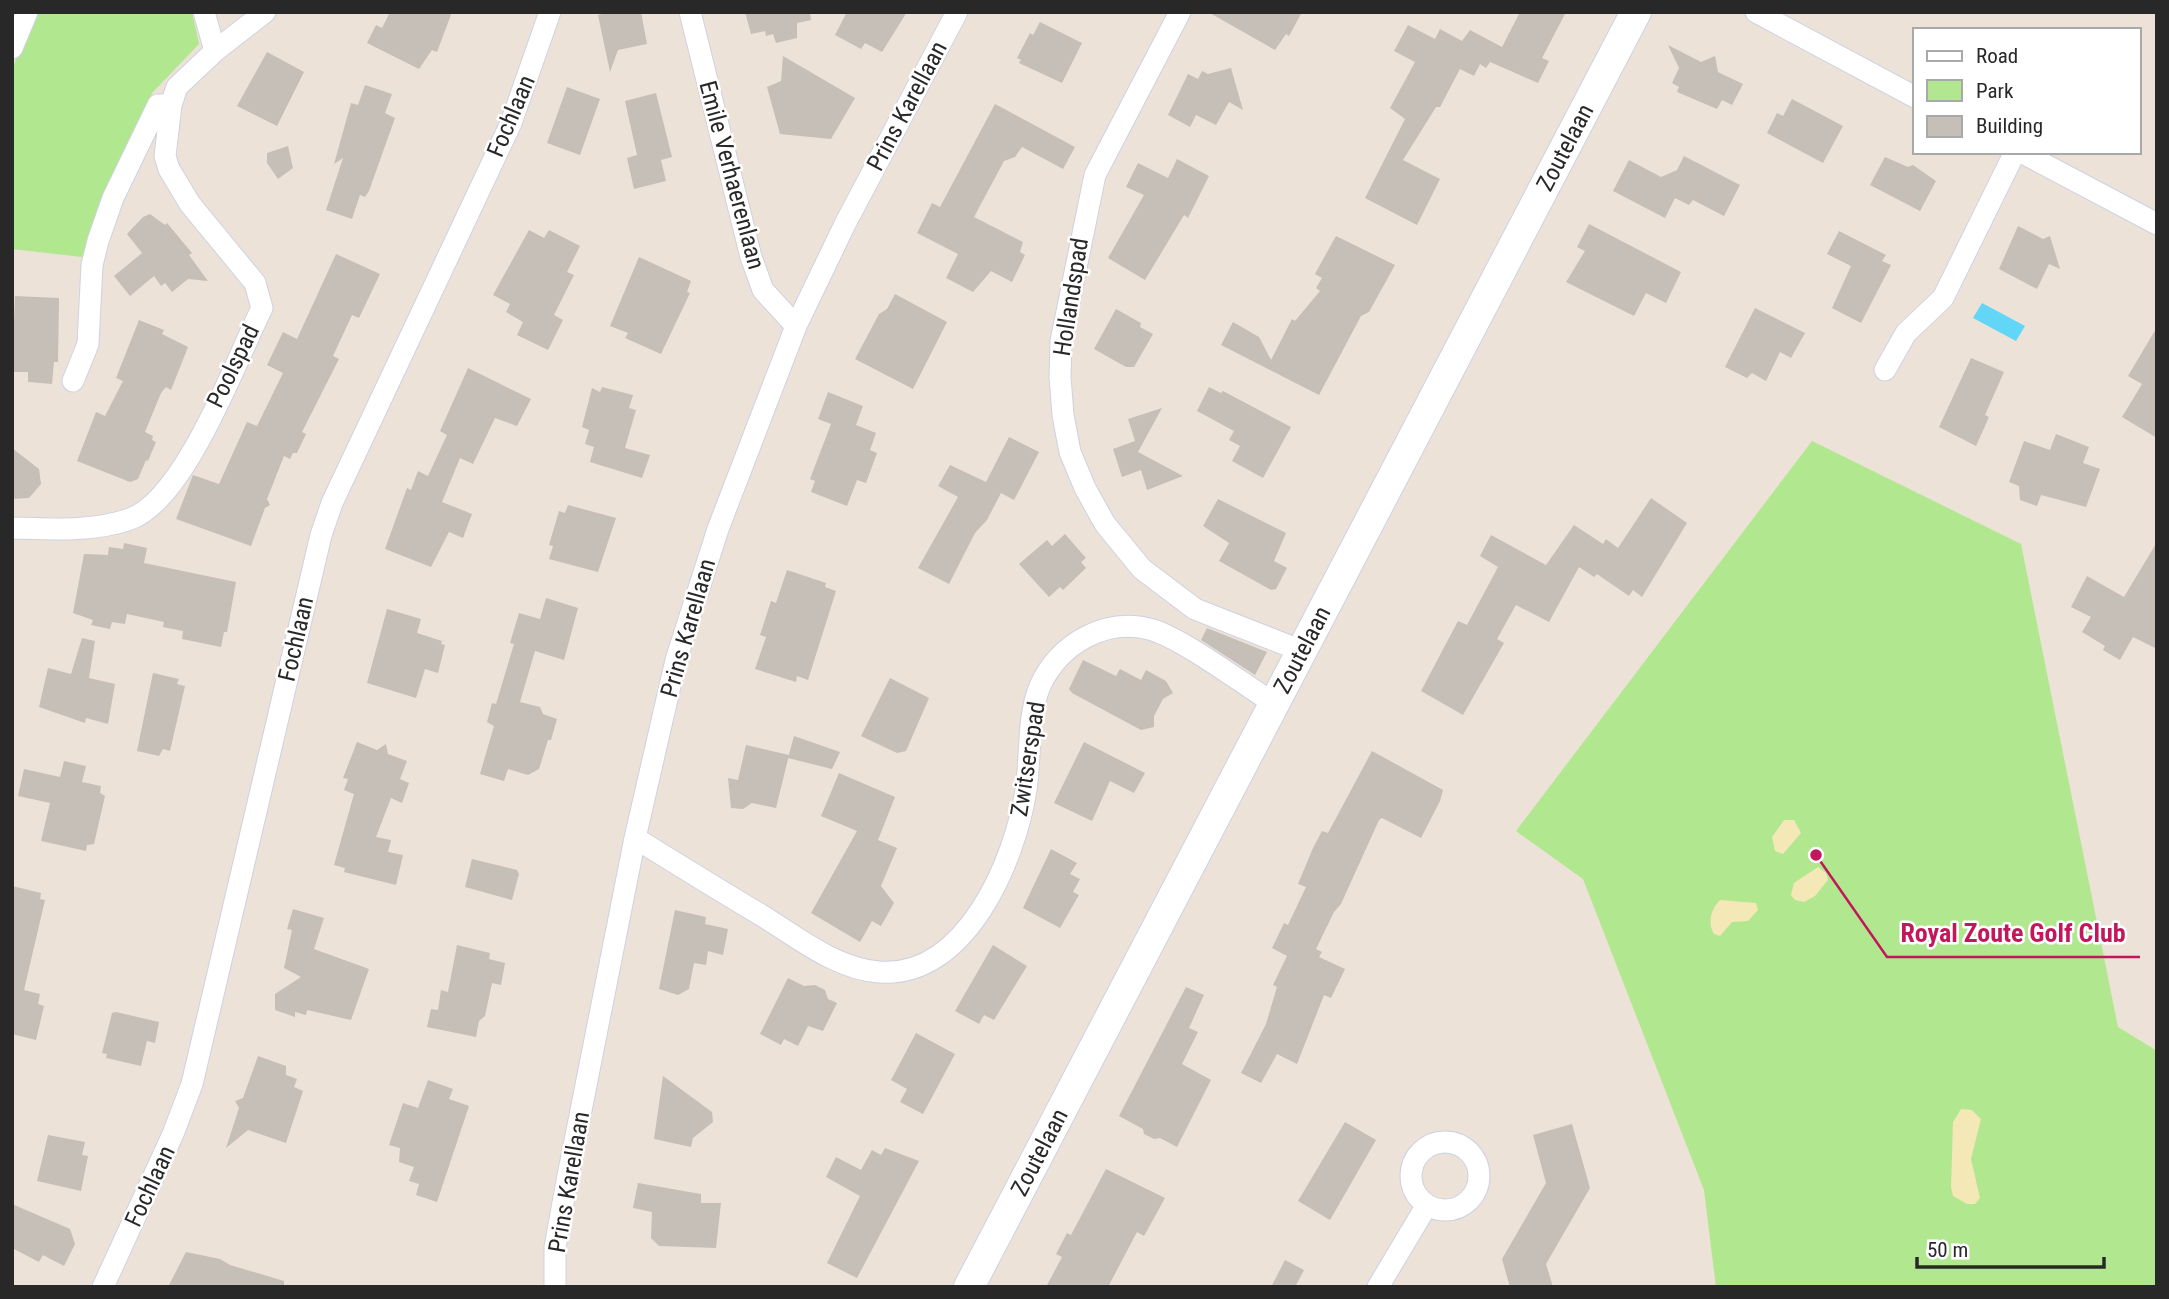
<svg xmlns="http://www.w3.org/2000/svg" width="2169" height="1299" viewBox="0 0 2169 1299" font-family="'Roboto Condensed',sans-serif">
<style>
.green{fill:#b1e78f}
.sand{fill:#f4e8b7}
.water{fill:#61d6f7}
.building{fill:#c6bfb8}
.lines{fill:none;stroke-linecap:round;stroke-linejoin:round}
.street-casing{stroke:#cdd2e2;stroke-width:23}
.secondary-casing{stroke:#cdd2e2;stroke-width:32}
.street{stroke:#fff;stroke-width:21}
.secondary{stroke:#fff;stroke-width:30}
.labels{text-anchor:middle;stroke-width:5;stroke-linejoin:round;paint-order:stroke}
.street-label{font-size:24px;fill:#282828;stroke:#fff}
.leader{fill:none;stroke:#c2185b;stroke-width:2.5}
.callout-dot{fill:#c2185b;stroke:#fff;stroke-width:2.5}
.callout-label{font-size:26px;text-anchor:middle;font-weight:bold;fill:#c2185b;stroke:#fff;stroke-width:5;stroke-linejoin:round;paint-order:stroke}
</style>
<rect width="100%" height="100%" fill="#ece2d7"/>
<path class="green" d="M36,12H192L199,44L152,93L109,187L82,257L12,249V69Z
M1812,441L2021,544L2118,1027L2157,1051V1287H1716L1704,1190L1583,879L1516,831Z"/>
<path class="sand" d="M1784,820H1794L1801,833L1783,854L1775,851L1772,837Z
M1818,867L1826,873L1828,880L1815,896L1804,902L1795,900L1791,895L1794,883Z
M1720,900L1756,903L1758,910L1748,921L1732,922L1720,936L1714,934C1707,923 1711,909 1720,900Z
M1961,1109L1972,1110L1981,1119L1971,1159L1980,1198L1975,1204H1967L1953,1196L1951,1187L1953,1122Z"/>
<path class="water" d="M1982,303L2025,326L2016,341L1973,318Z"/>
<path class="building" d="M390,12H452L437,52L432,50L419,69L367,43L376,25L382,28Z
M610,12H641L647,44L618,50L610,72L598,15Z
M745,12H810L811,20L797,23V38L776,43L773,34L766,36L765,31L751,34Z
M847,12H907L882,52L865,43L861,49L835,35Z
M1208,12H1302L1289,36L1286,34L1275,50Z
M1520,12H1566L1542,58L1549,61L1538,83L1490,62L1486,68L1480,64L1474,76L1460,69L1440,107H1436L1403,160L1440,179L1417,225L1365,198L1405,119L1390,108L1415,62L1394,51L1408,25L1435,39L1440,29L1462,41L1470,30L1502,47Z
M1040,22L1082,43L1062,83L1019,63L1021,60L1017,58L1030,33L1033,35Z
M1668,45L1701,62L1715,56L1718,72L1743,84L1732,105L1722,100L1717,109L1677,92L1679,87L1672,83L1679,68Z
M267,52L304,72L277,126L237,106Z
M783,56L855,98L831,139L780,134L767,87L781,81Z
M1231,68L1243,110L1229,102L1216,125L1196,115L1190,127L1168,115L1188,74L1198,79L1202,71L1208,74Z
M365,85L392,94L385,113L395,118L369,191L365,197L360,195L352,219L326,210L343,158L334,164L351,103L358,105Z
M567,87L600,99L580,155L547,143Z
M656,93L672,157L661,160L666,181L634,189L627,158L637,155L625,101Z
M1792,99L1843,126L1823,163L1767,133L1777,113L1783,116Z
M995,104L1075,147L1063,169L1022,147L1015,157L1004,161L974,217L1023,242L1020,252L1025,255L1012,282L991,271L973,292L946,278L958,254L917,233L932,203L940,207Z
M288,146L293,168L278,179L267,163V153Z
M1684,156L1740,185L1724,216L1693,200L1689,205L1675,198L1665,218L1613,191L1629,160L1661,177L1677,170Z
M1885,157L1908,167L1913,165L1936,181L1920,211L1870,185Z
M1177,159L1209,176L1188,218L1184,215L1145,280L1108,258L1144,195L1126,187L1138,163L1168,178Z
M150,214L165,225L167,223L192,253L189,255L208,281L188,279L172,292L165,283L161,286L154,276L130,296L114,276L142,253L127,234L143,217Z
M1589,224L1681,272L1666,303L1646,293L1634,316L1566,282L1585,251L1577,247Z
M2018,226L2043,239L2050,236L2060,269L2049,264L2037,289L1999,269Z
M529,230L544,238L549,230L580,246L567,272L574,275L554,315L563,320L548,350L517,335L523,322L506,312L510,304L493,295Z
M1839,231L1886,255L1882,261L1891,265L1861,323L1832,308L1851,266L1827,254Z
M1336,236L1395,265L1369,312L1361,316L1319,395L1221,345L1233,322L1259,337L1271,360L1292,319L1295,321L1320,291L1316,288L1322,278L1315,274Z
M336,254L380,274L359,318L352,315L333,356L339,359L302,432L306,434L297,453H293L290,459L284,456L267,499L270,505L265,508L251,546L176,519L193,475L219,484L247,422L257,426L283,373L267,365L283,332L297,339Z
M639,257L691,281L687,292L690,293L661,354L625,338L628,333L610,326Z
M895,294L947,322L913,389L855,359L879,314L887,309Z
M15,296L59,298L58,362H54L52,384L28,382V372H12Z
M1755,308L1805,333L1791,358L1780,352L1766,381L1752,373L1747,378L1725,367Z
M1116,309L1141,323L1140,327L1153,334L1134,367H1126L1094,349Z
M139,320L164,330L162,334L188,347L171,390L166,387L161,393L145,432L153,436L152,440L156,442L148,461L146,460L138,479L130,482L77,461L96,412L105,416L123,381L116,378Z
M2157,327V438L2122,417L2142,384L2128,376Z
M1971,358L2004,372L1985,415L1989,417L1976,446L1939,427Z
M468,368L531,399L517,426L495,418L473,464L460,458L442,502L472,514L463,538L449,532L431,567L385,549L407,488L411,490L418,471L428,476L447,435L440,431Z
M602,387L633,395L629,408L636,410L625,448L650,455L642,478L590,462L594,447L585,444L589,430L582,427L592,388L600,392Z
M1209,387L1221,393L1223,391L1291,427L1263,478L1232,461L1240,446L1229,440L1234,431L1197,411Z
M828,392L863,406L856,425L876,433L870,450L877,453L866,483L857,480L847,506L811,492L815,481L810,479L831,424L818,419Z
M1162,408L1138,452L1183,476L1147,490L1141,470L1122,477L1113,449L1135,441L1128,419Z
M2056,434L2089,447L2083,463L2100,469L2086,507L2041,495L2037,506L2020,500L2019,486L2009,482L2024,441L2050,450Z
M1009,437L1039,452L1014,500L1001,493L987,520L975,533L949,584L918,568L958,497L938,486L950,465L986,482Z
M12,448L39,469L41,484L29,498L12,499Z
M1651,498L1687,523L1642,597L1633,590L1629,596L1597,574L1594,577L1579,567L1549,622L1516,605L1497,639L1504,643L1463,715L1421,691L1458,621L1467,625L1498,567L1480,556L1491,535L1546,565L1574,525L1603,544L1606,539L1618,548Z
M1218,499L1286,533L1274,561L1287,568L1276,589L1271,590L1219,561L1229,543L1203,526Z
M568,505L616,518L598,572L549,559L553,546L549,545L559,511L565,513Z
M1065,534L1086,558L1081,562L1086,568L1063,590L1060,587L1049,597L1019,564L1047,540L1052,546Z
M2157,542V649L2133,637L2120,660L2103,650L2105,646L2082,632L2091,617L2071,607L2087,576L2124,597Z
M124,543L147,548L144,563L236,582L227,632H224L221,647L182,639L183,631L163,627L164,622L127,614L125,624L112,622L110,629L91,625L93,620L73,613L84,554L108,555L109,547L123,549Z
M787,570L826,583L825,587L836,591L808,680L797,676L796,682L755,669L766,637L760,635L771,601L776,603Z
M546,598L578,608L564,660L535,651L520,702L540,707L543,714L557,719L551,740H548L539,769L528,775L508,769L504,781L480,774L494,726L487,722L492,703L496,704L514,644L510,643L519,613L540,619Z
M387,609L421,619L417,633L442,641L441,644L445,645L438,673L425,669L416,698L367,683Z
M1207,628L1267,652L1255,675L1201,640Z
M82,638L95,641L89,678L115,684L108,724L86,718L85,723L39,707L48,668L71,674Z
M1083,660L1116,676L1120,669L1141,680L1146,670L1166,681L1173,693L1163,699L1154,716V727L1141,730L1072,693L1069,689Z
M153,673L179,679L177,684L185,686L170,751L163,749L159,756L137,751Z
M890,678L929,698L906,751L897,753L861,736Z
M794,736L840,752L832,769L788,758Z
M357,742L377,750L386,744L388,754L407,761L400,779L409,783L402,803L391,798L376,837L391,840L388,852L403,855L396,885L344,872L345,868L334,865L354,794L344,790L348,779L343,778Z
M1084,742L1145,773L1134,793L1110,781L1092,821L1054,803Z
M746,745L789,755L776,808L752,803L743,809L731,808L728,778L738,780Z
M1372,751L1443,790L1440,801L1421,838L1382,818L1379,820L1341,904L1334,912L1316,949L1322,952L1319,957L1345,969L1331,998L1324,995L1297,1064L1277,1054L1261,1083L1241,1073L1266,1024L1277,987L1273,985L1287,956L1272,948L1284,923L1288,925L1306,887L1298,884L1313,848L1322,831L1328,833Z
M64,761L86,766L82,782L101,786L100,793L105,796L94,844L87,845L86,851L41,841L50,803L18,796L24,769L60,777Z
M839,773L895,797L878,840L897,848L881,886L894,903L881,926L872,921L860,942L811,913L857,831L821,816Z
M1051,849L1077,863L1070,874L1080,879L1073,892L1079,895L1060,928L1023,908Z
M472,859L517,870L519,874L512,900L465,887Z
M12,886L41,893L40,899L45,900L24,990L40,994L38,1004L44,1006L36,1040L12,1034Z
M293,909L324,918L314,949L369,969L351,1020L307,1010L306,1015L295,1012V1017L275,1010V994L301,977L284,968L292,930L287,929Z
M675,910L706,917L705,924L728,929L723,955L708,951L706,965L694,963L689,989L678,995L659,989Z
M457,945L490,953L489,959L505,963L501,985L492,983L485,1016L479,1021L476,1037L427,1027L431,1009L438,1010L441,990L448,992Z
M993,945L1027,966L994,1020L984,1015L979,1024L955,1011Z
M788,978L804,986L815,985L825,990L828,999L837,1003L823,1031L808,1026L798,1046L784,1039L781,1045L760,1034Z
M1186,987L1204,995L1189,1028L1198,1032L1182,1064L1211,1080L1177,1147L1160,1138L1154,1139L1144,1134L1143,1129L1119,1116Z
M116,1012L159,1022L155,1043L147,1041L141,1066L106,1058L107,1054L102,1053L112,1013Z
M916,1033L955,1054L923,1114L900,1102L907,1089L891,1080Z
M258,1056L286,1066V1075L297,1079L294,1087L303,1091L286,1143L248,1130L226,1148L239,1108L235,1101L243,1098Z
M663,1076L712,1112L713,1122L693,1138L691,1147L654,1139Z
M428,1080L453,1089L449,1099L469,1106L437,1202L416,1195L419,1184L409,1181L414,1167L399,1162L400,1148L389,1145L403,1103L418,1108Z
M1345,1122L1376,1140L1330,1220L1298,1201Z
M1572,1124L1590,1188L1546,1264L1553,1287H1510L1502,1259L1546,1183L1533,1135Z
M48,1135L85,1142L82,1155L88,1156L81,1191L37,1181Z
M885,1148L919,1161L857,1278L827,1263L860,1196L826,1177L836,1157L861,1170L872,1150L881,1155Z
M1106,1169L1165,1198L1144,1236L1137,1232L1108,1287H1046L1062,1257L1056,1254L1067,1233L1071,1235Z
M638,1183L701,1194V1203H721L716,1248L659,1246L651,1238L652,1212L633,1208Z
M12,1204L70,1229L75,1244L64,1266L43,1255L39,1262L12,1248Z
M186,1252L220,1259L230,1265L284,1281V1287H168Z
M1285,1260L1304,1270L1295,1287H1271Z"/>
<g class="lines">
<g class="street-casing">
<path id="street" d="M204,12L215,51
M690,12L751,257L763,290L796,326
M1180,12L1095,175L1061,341L1060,377L1063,415L1070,452L1085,488L1105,524L1142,569L1195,609L1302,651
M1756,12L1915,97
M12,48L27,12
M2021,152L2157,224
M1885,370L1906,333L1943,298L2015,152
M73,381L88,344L92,265L98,241L113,198L158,105H171
M12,528C50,529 94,532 130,519C185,500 236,360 262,308L255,283L190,204L169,169L165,156L171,105L177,87L215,51L265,12
M635,838C677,864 719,890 761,915C797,937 836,969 879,972C966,979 1015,860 1026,790C1031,757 1027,717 1040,686C1059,644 1106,616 1153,630C1186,641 1243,684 1275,704
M1411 1176a34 34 0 1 1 68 0a34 34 0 1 1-68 0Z
M103,1287L173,1134L192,1084L321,535L332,503L511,123L550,12
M555,1287V1247L567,1181L635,838L676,660L718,529L796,326L845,224L957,12
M1378,1287L1427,1205"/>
</g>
<g class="secondary-casing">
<g id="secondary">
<path id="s1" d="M969,1287L1636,12"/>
</g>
</g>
<use href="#street" class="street"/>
<use href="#secondary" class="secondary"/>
</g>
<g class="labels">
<g class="street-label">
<text transform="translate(907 106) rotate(-62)" y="8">Prins Karellaan</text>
<text transform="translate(511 116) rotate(-67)" y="8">Fochlaan</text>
<text dy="8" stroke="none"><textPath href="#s1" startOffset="1286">Zoutelaan</textPath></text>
<text transform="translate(732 175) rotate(75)" y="8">Emile Verhaerenlaan</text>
<text transform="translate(1071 297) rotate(-81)" y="8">Hollandspad</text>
<text transform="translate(233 366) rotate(-64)" y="8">Poolspad</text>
<text transform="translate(688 628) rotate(-74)" y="8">Prins Karellaan</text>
<text transform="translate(296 639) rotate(-77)" y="8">Fochlaan</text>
<text dy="8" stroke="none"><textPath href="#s1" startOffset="719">Zoutelaan</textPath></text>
<text transform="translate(1028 759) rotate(-81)" y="8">Zwitserspad</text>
<text dy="8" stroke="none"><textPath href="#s1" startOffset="152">Zoutelaan</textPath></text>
<text transform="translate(569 1182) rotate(-80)" y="8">Prins Karellaan</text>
<text transform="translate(150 1186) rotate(-65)" y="8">Fochlaan</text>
</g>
</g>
<path class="leader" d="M1816 855L1887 957H2140"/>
<circle class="callout-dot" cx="1816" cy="855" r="7"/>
<g class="callout-label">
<text x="2013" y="942">Royal Zoute Golf Club</text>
</g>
<rect width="2169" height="1299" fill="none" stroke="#282828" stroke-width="28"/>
<rect x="1913" y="28" width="228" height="126" fill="#ffffff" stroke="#a9a9a9" stroke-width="2"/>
<rect x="1927" y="51" width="35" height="10" fill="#ffffff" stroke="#a9a9a9" stroke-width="2"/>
<text x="1976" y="63" font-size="21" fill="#282828">Road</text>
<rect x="1927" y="80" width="35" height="21" fill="#b1e78f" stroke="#a9a9a9" stroke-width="2"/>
<text x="1976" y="98" font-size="21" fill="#282828">Park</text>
<rect x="1927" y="116" width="35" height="21" fill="#c6bfb8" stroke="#a9a9a9" stroke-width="2"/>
<text x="1976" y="133" font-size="21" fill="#282828">Building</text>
<path d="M1917 1257v10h187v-10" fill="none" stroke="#282828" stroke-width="3.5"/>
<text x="1927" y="1257" font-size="21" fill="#282828" stroke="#ffffff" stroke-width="5" paint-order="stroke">50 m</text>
</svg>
